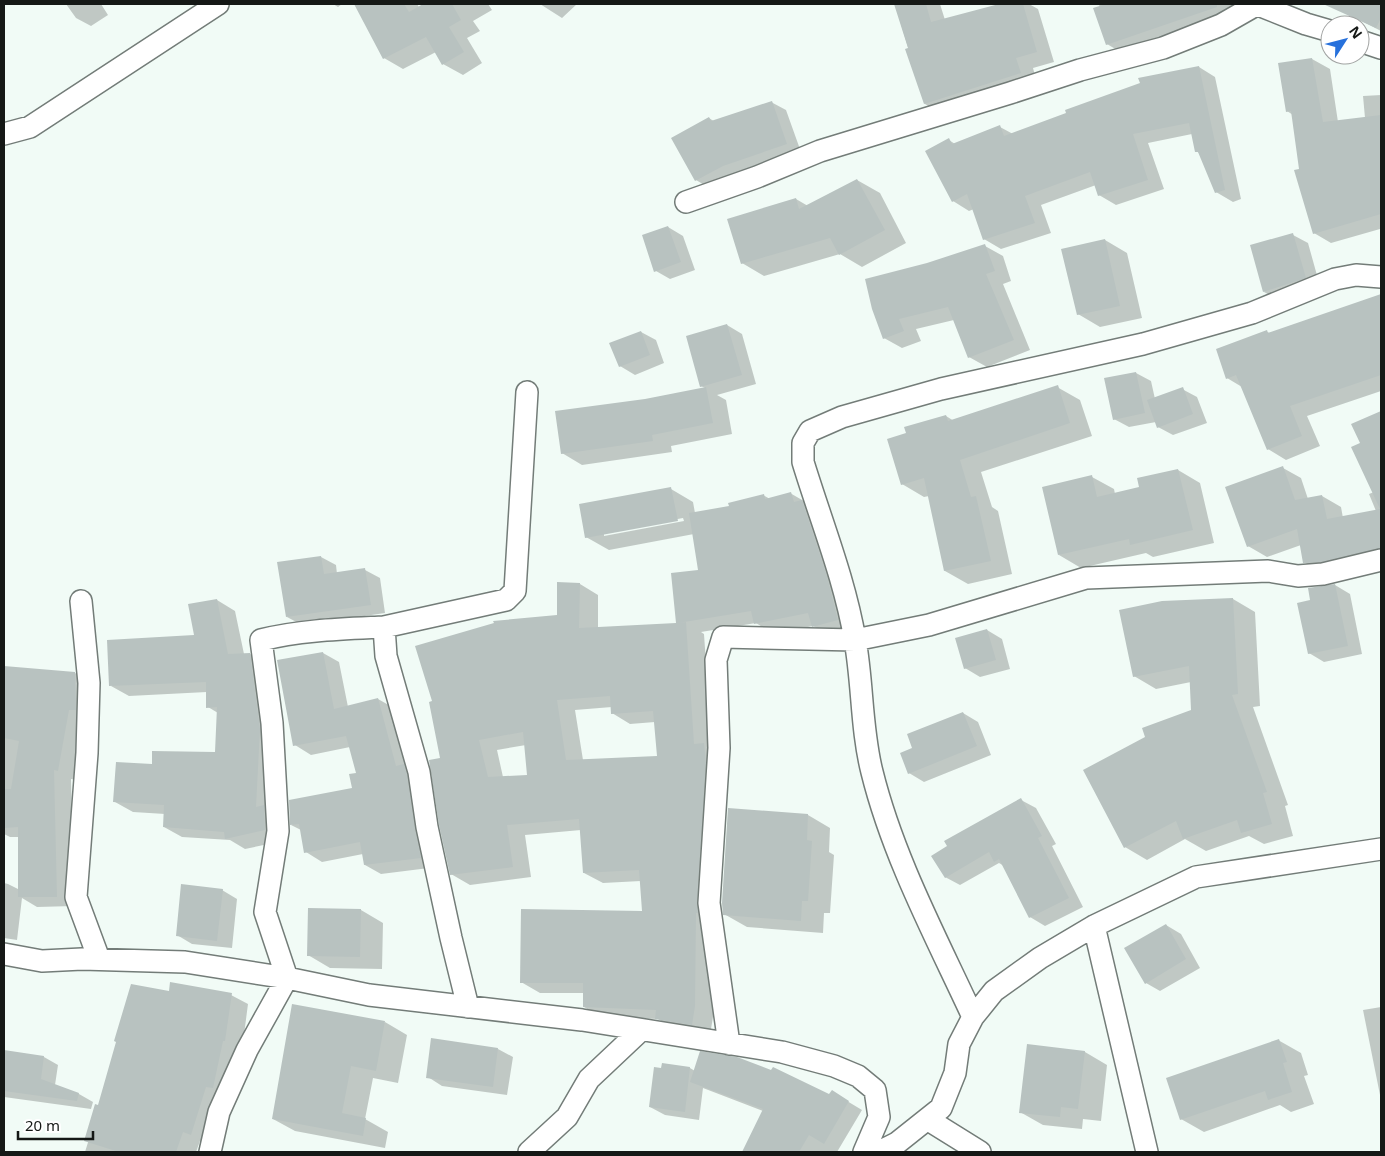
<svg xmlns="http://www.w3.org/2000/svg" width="1385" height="1156" viewBox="0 0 1385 1156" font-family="'Noto Sans',sans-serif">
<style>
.shadow{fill:#0003;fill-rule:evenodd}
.building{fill:#b8c2c0;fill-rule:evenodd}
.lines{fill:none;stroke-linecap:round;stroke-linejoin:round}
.street-casing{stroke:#737c78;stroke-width:24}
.street{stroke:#fff;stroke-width:21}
</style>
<rect width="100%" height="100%" fill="#f1fbf6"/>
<path class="shadow" d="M66,4H101L108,15L91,26L76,18Z
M333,4H342L338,7Z
M356,4H417L419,7L425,4H488L492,10L473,21L480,31L467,38L482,63L463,75L443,64L436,52L403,69L384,58Z
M540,4H577L562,18Z
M895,4H940L945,20L1004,4H1029L1038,9L1054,62L1033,68L1037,83L942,114L925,104Z
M1099,4H1251L1122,53L1107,44Z
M1345,4H1381V31L1342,11Z
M1312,59L1330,69L1338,122L1365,118L1363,96L1381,95V233L1380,229L1331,243L1314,233L1301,170L1293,115L1287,111L1280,64Z
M1199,67L1215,77L1241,199L1233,202L1216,192L1201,154L1196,151L1192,134L1148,143L1164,189L1116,205L1099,195L1096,185L1041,205L1051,233L1001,249L984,239L974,209L969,211L953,201L949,140L955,144L1000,127L1013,134Z
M771,102L786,110L801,152L711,189L696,180L709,118L715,122Z
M857,180L880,193L906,243L862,267L840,254L764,276L742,263L796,199L808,206Z
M668,227L683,236L695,270L670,279L656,271Z
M1293,235L1308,243L1320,286L1279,300L1264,292Z
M1105,240L1127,253L1142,318L1100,327L1078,314Z
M985,246L1003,256L1011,281L1003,284L1030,350L987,367L969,357L954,320L916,329L921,341L902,348L884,338L928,264Z
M1381,295V391L1307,416L1320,446L1286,460L1268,449L1242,387L1227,378L1267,332L1270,333Z
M727,325L742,334L756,384L717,395L726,400L732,434L671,446L672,452L582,465L562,453L644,400L705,388L701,386Z
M641,332L656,340L664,363L635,375L620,366Z
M1136,373L1151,381L1155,399L1182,389L1197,397L1207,423L1173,435L1158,427L1156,422L1129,427L1114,419Z
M1057,387L1080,400L1092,436L981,472L992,507L998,511L1012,574L968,584L945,571L929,496L924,497L902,484L907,434L946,416L954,421Z
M1381,412V562L1323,573L1304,562L1301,545L1267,557L1248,546L1283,468L1301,478L1308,499L1322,496L1341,507L1343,518L1376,511L1369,494L1374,492L1361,443L1353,425Z
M1178,470L1200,483L1214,543L1153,557L1146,553L1081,568L1059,555L1092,477L1114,489L1115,494L1141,488Z
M671,489L693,502L695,513L731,507L763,495L770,499L790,493L809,504L856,630L832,636L813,626L774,634L756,623L701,632L704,634L712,749L714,923L713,1017L710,1035L675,1029L658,1019L602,1017L584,1007V993H540L521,982L643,912L641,881L603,883L584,873L581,830L525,835L531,877L470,885L451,874L441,759L558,616L580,584L598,595V629L678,624L673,574L700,571L694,534L609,550L586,537ZM683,518L684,521L604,536V533ZM612,707V713L630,724L655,722L658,757L583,760L575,710ZM526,745L528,776L503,777L497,750Z
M321,557L336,565L337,574L365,570L380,578L385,613L302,625L287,617Z
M1335,585L1350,594L1362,654L1324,662L1309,653L1312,601Z
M1233,599L1255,612L1260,706L1253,707L1288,805L1285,806L1293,836L1264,844L1249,836L1206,851L1185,839L1147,860L1125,847L1192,711L1191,682L1156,689L1134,676Z
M217,600L235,611L244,654H250L268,665L283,841L245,849L230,840L182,837L164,827L165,814L133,812L115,802L153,766L216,753L218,713L208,707L207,692L129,696L111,686L195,636Z
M987,630L1002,639L1010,669L980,677L965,668Z
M323,653L339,662L348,707L378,699L394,708L437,867L381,874L365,865L363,854L322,862L306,852L301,830L291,825L354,789L357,774L350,747L311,755L295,745Z
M4,667L75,673L92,683L76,780L71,779L74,906L37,907L22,898L17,940L4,938V883L8,884L20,890L19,837H10L4,834Z
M963,713L978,722L991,755L924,782L909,773L914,749Z
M1021,800L1036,808L1056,844L1052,846L1083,907L1045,926L1030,917L1004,866L999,863L960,885L945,877Z
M729,809L808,815L830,828L829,852L834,855L830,913H824L823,933L747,927L724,914Z
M222,890L237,899L232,948L192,944L177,935Z
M361,910L383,923L382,969L330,968L308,955Z
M1166,925L1181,934L1200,968L1160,991L1146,983Z
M170,992L231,995L248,1004L242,1050L208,1143L200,1141L196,1152H85L99,1107Z
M1381,1007V1100L1363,1010Z
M385,1022L407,1035L398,1083L373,1078L365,1119L388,1132L385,1148L295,1131L273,1119Z
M1278,1040L1301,1053L1308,1075L1304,1076L1314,1104L1291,1112L1280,1105L1204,1132L1181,1119Z
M1028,1046L1085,1052L1107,1065L1101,1121L1083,1119L1082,1129L1043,1125L1020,1112Z
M498,1049L513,1057L507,1095L442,1086L428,1077Z
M4,1051L44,1057L58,1065L55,1085L79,1094L93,1102L91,1109L4,1097Z
M663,1065L690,1068L695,1071L830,1096L832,1092L862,1110L837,1152H744L763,1111L703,1088L699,1120L665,1115L650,1107Z"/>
<path class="building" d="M354,4H404L409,12L423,4H452L461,20L449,27L464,52L442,65L426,37L383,59Z
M894,4H926L931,22L999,4H1023L1037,52L1016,58L1021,73L924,104L905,49L908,48Z
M1106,4H1217V7L1106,45L1093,8Z
M1323,4H1381V18L1376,28Z
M1312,58L1323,122L1381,115V214L1313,234L1294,170L1299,169L1291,111L1286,112L1278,63Z
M1199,66L1225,190L1215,193L1198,152H1195L1189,123L1133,134L1148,180L1098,196L1090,172L1025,196L1035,223L983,240L967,194L952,202L925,151L949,138L952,144L1000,125L1004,136L1066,113L1065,110L1140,83L1138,78Z
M772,101L787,144L723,166L695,181L671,138L709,117L711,121Z
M857,179L885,230L839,255L830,238L741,264L727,219L796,198L799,209Z
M668,226L681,262L654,272L642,235Z
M1293,233L1306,278L1263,292L1250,245Z
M1105,239L1120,306L1077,315L1061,249Z
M985,244L995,271L986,274L1014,340L968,358L948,307L899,319L904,331L883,339L872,309L865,279L927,263Z
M1381,294V375L1290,406L1302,436L1267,450L1236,375L1226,379L1216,349L1267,330L1268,333Z
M727,324L742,375L700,387L686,336Z
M641,331L650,355L619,367L609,343Z
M1136,372L1145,413L1113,420L1104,378Z
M1058,385L1070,423L960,460L971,497L976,496L991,561L944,571L924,478L901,485L887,439L906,433L904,427L946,415L948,421Z
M706,387L713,423L652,435L653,441L561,454L555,411L645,399Z
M1183,387L1193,414L1157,428L1147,400Z
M1381,411V548L1321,562L1303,563L1297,529L1247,547L1225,487L1283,466L1295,500L1322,495L1327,519L1380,509L1351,447L1360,443L1351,424Z
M1178,469L1193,530L1130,545L1129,539L1058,555L1042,487L1092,475L1097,497L1139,487L1137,478Z
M671,487L678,521L585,538L579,504Z
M791,492L794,502L802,500L827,576L838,620L812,627L808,613L754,624L751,611L678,623L686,622L694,744L704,743L706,763L697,902L698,913H696L695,1006L692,1025L655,1019L656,1010L583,1007V983H520L521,909L642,911L639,870L583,873L579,819L507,825L513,867L450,875L439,825L429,760L440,758L429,702L432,701L415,646L494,623L493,621L557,615V582L580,583L579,628L676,623L671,573L698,570L689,513L729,506L728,503L764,494L765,499ZM610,696L611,714L653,711L657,756L566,760L557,700ZM523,732L527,775L488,777L479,740Z
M321,556L324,574L365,568L371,605L286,617L277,562Z
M1335,584L1348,646L1308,654L1297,603L1310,600L1308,588Z
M1233,598L1238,694L1232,695L1267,792L1263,793L1272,824L1241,833L1237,820L1183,839L1176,821L1124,848L1083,770L1145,737L1142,728L1191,710L1189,666L1133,677L1119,610L1162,601Z
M217,599L228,654L250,653L260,729L256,807L264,805L265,830L225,839L224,832L163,827L164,805L113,802L116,762L152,764V751L215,752L217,707L206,708V682L109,686L107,640L194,635L188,604Z
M987,629L996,660L964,669L955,638Z
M323,652L334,709L378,698L396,766L404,764L407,775L415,829L421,858L364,865L360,842L304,853L299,824L290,825L289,800L352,788L349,774L356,773L346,736L293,746L277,660Z
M4,666L75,672L76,710H69L58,771L54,770L57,897H18V827L4,828V789H11L19,741L4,738Z
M963,712L977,746L908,774L900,753L912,748L907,734Z
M1021,798L1042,836L1038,838L1069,898L1029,918L999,859L994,862L989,852L945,878L931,856L947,846L944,841Z
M728,808L808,814L807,840L812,841L808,901H802L801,921L723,915L722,903Z
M181,884L223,889L217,941L176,936Z
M308,908L361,909L360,957L307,956Z
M1166,924L1186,959L1145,984L1124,948Z
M170,982L232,993L225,1041H223L213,1088L206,1087L191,1135L183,1132L176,1152H119L84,1141L95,1104L98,1105L116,1042L114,1041L131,984L169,991Z
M292,1004L385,1021L376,1071L351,1066L342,1113L366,1118L363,1136L272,1119Z
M431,1038L498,1048L493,1087L426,1078Z
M1279,1039L1287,1062L1283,1063L1292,1092L1268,1100L1265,1091L1180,1120L1166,1078Z
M1027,1044L1085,1051L1078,1109L1061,1107L1060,1117L1019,1113Z
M4,1050L44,1056L41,1079L79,1093L77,1101L4,1091Z
M700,1051L737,1057L771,1070L773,1067L829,1094L832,1090L849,1101L824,1144L809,1135L799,1152H742L763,1109L690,1082Z
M662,1063L690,1067L685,1112L649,1107L654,1067L661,1068Z"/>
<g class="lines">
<g class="street-casing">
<path id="street" d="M1256,4L1306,24L1330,31
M1360,41L1381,48
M4,134L30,127L218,4
M686,202L757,177L820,151L1010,93L1080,70L1163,48L1221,25L1256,5
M81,601L89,683L87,753L76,897L99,959
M1094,926L1147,1152
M4,954L42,961L82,959L185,962L287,978L369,995L582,1020L782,1052L834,1066L858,1076L875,1090L879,1117L864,1152
M468,1007L451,938L427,827L419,772L386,656L384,627L506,600L515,591L527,392
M973,1017C936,937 893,857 872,772C861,729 863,684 855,640C845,580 821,521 803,462V443L810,431L842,417L941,389L1143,344L1252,313L1335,279L1356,275L1381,277
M729,1044L709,903L719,748L716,660L723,637L855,640L929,625L1086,578L1268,571L1298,576L1323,574L1381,560
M927,1119L980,1152
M210,1152L219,1112L247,1050L287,978L265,912L278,831L272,723L261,640C301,630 343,629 384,627
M529,1152L567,1117L589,1079L641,1030
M879,1152L897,1143L941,1108L955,1073L959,1044L973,1017L994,991L1040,958L1094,926L1196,877L1381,849"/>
</g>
<use href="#street" class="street"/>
</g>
<rect width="1385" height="1156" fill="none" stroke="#151816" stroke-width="10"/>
<g transform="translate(1345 40) rotate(54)"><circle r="24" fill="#ffffff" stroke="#a1a3a2"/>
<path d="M0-4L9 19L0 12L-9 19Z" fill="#2771dc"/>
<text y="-8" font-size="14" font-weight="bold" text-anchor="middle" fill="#151816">N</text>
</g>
<path d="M18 1131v8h75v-8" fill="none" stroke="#151816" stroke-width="2.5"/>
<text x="25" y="1131" font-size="15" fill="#151816" stroke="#ffffff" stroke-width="4" paint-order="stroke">20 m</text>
</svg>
